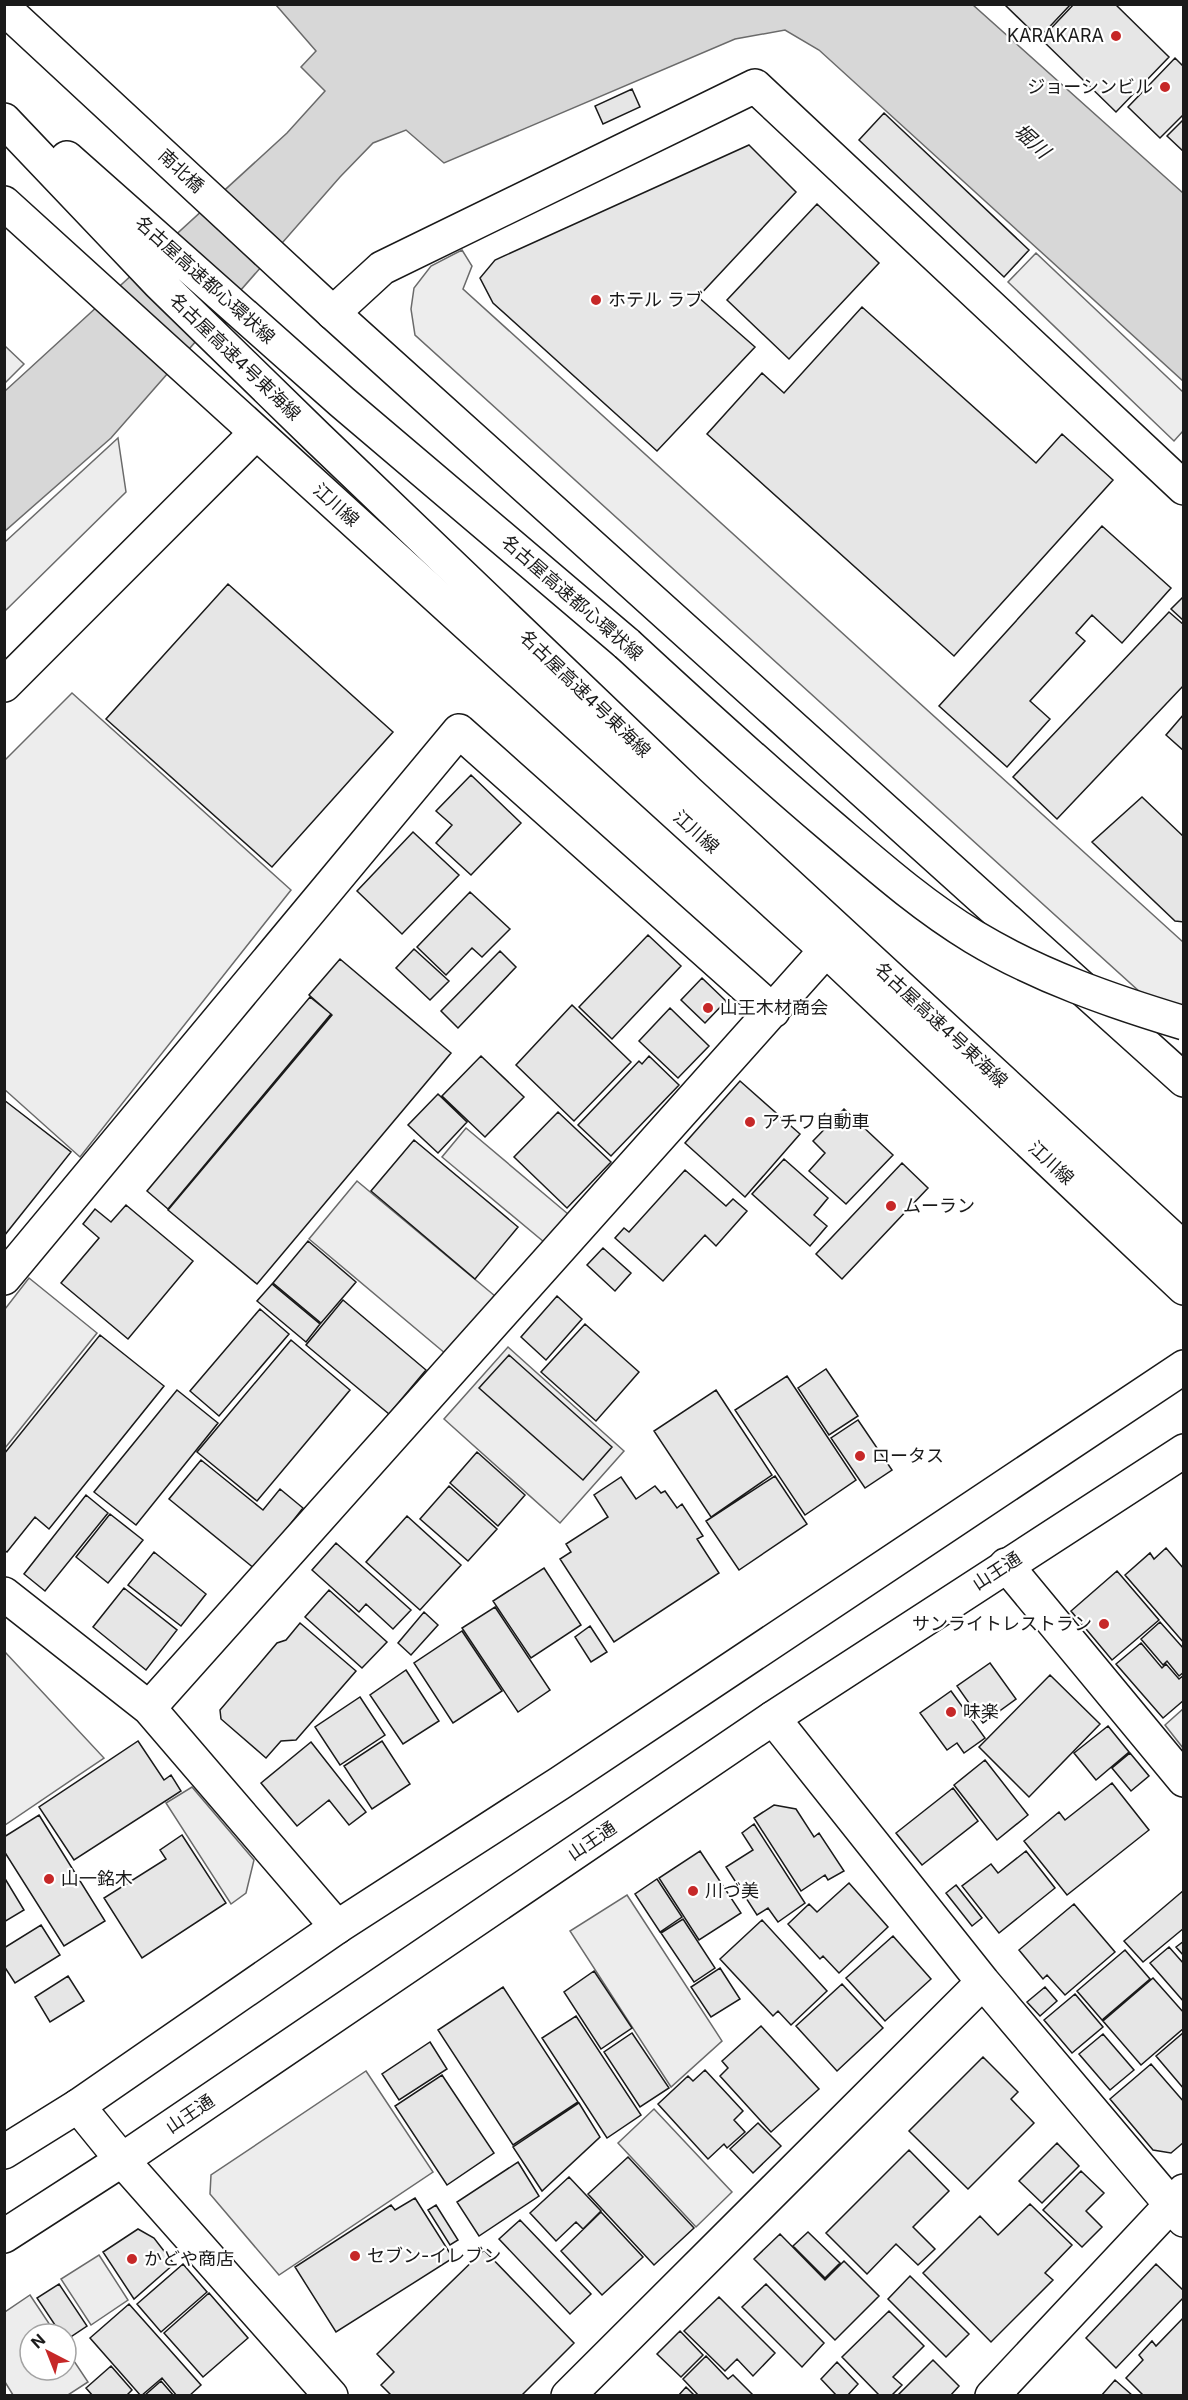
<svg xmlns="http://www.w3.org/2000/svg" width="1188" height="2400" viewBox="0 0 1188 2400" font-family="Inter,'Noto Sans JP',sans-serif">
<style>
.built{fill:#ededed;stroke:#6a6a6a;stroke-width:1.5}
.water{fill:#d7d7d7;stroke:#6a6a6a;stroke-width:1.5}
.building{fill:#e6e6e6;stroke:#1a1a1a;stroke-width:1.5}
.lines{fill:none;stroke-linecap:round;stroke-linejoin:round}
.minor-casing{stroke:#1a1a1a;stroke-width:36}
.major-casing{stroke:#1a1a1a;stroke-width:36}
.highway-casing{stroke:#1a1a1a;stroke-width:36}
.minor{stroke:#fff;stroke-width:33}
.major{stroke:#fff;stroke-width:33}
.highway{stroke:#fff;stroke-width:33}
.highway-bridge-casing{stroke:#1a1a1a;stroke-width:36;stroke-linecap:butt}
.highway-bridge{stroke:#fff;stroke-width:33}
.poi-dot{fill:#c62828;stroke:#fff;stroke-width:2}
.labels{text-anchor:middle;stroke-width:4.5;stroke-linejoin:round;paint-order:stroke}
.poi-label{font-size:18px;fill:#1a1a1a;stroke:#fff;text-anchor:start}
.street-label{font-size:18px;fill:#1a1a1a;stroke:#fff}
.water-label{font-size:20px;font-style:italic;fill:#1a1a1a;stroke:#fff}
</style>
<rect width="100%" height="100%" fill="#fff"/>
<path class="built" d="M462,250L472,266L463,289L1183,942V1031L415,335L411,309L414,288L431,266Z
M1036,253L1183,392V431L1174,441L1008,282Z
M5,346L24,364L5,383Z
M118,438L126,492L5,611V542Z
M72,693L291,890L80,1157L4,1089L5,760Z
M466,1128L568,1214L544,1242L442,1157Z
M357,1181L495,1296L446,1354L309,1239Z
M29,1278L97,1333L5,1448V1309Z
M508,1347L624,1451L560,1523L444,1419Z
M5,1652L104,1758L5,1825H4Z
M1183,1709V1748L1165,1725Z
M192,1787L254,1860L246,1893L231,1904L166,1803Z
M627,1895L722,2041L671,2087L570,1931Z
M366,2071L433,2172L279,2275L210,2194L211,2175Z
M654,2109L732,2192L696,2227L618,2143Z
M99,2255L128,2300L91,2325L61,2279Z
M30,2295L56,2334H30V2370H66V2349L88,2382L68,2395H13L5,2382V2312Z"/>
<path class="water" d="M276,5H973L1183,193V381L819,50L785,30L735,39L444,163L406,130L373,143L340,177L111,438L5,531V391L287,133L325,91L301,67L316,51Z"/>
<path class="building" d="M1004,4H1071L1039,38Z
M1074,4H1115L1169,57L1116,112L1041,39Z
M1175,58L1184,67V114L1160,138L1128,107Z
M632,89L640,107L603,124L595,106Z
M884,113L1029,250L1004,277L859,140Z
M1184,119V152L1167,136Z
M749,145L796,192L698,297L755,347L657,451L493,303L480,278L495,260Z
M817,204L879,263L789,359L727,300Z
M862,307L1036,463L1062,434L1113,480L954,656L707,434L762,373L784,393Z
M1102,526L1171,588L1122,643L1092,615L1076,633L1085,641L1030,701L1050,719L1007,767L939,706Z
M228,584L393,732L272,867L106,719Z
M1184,596V621L1171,609Z
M1169,612L1184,625V685L1057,819L1013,777Z
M1184,714V751L1166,735Z
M471,775L521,823L471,875L436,843L452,825L436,811Z
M1142,797L1184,837V922L1175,921L1092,842Z
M413,832L459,875L402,934L357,891Z
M470,892L510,929L482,957L472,948L446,975L417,947Z
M648,935L681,966L612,1039L579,1007Z
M414,949L449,981L430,1000L396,968Z
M500,951L516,967L458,1028L441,1011Z
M340,959L451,1053L257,1284L168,1210L332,1015L309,995Z
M702,978L726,1001L705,1023L681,1000Z
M310,997L331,1014L168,1209L147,1191Z
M572,1005L631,1062L574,1121L516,1065Z
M670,1008L709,1046L678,1078L639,1041Z
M481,1056L524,1097L485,1137L442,1096Z
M649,1056L679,1085L611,1156L578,1125L639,1061L642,1064Z
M740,1081L800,1134L745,1197L685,1143Z
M438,1094L467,1122L438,1153L408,1125Z
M4,1100L71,1152L4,1236Z
M844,1109L893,1155L846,1204L809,1171L825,1153L813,1141Z
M558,1112L611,1162L567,1208L514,1157Z
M414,1140L518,1227L475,1279L371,1191Z
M784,1159L828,1198L814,1215L827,1226L810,1246L752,1194Z
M902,1163L928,1188L842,1279L816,1254Z
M685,1170L726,1206L733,1199L747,1211L716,1246L705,1235L663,1281L615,1238L624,1228L629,1232Z
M126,1205L193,1261L128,1339L61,1283L99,1238L83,1224L95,1209L111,1222Z
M308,1241L356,1282L321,1323L273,1283Z
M603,1248L631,1273L615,1291L587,1265Z
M272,1284L320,1324L306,1342L257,1301Z
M557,1296L582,1319L546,1360L521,1337Z
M343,1300L426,1370L389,1414L306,1345Z
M260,1309L289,1334L219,1416L190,1391Z
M585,1324L639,1372L596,1421L541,1372Z
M100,1335L164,1386L49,1529L35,1517L7,1552L4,1550V1454Z
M291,1340L350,1390L257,1501L197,1452Z
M509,1355L612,1447L583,1480L479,1388Z
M826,1369L858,1416L829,1435L798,1388Z
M787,1376L856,1480L805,1515L735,1410Z
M177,1390L218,1423L136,1525L94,1492Z
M716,1390L772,1475L711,1517L654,1431Z
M858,1420L892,1470L865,1488L831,1438Z
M477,1452L525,1495L498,1526L450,1483Z
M201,1460L263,1510L280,1489L303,1508L255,1569L169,1499Z
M775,1476L807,1524L739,1570L706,1521Z
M621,1477L636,1499L655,1486L661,1493L665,1491L677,1508L682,1504L703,1536L697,1539L719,1573L614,1642L560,1559L571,1552L566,1544L608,1517L594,1495Z
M449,1486L497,1529L468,1561L420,1519Z
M86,1495L108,1513L45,1591L24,1574Z
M110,1514L143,1540L108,1583L76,1557Z
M407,1516L461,1565L420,1610L366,1562Z
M336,1543L411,1610L393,1629L366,1604L359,1612L312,1570Z
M1166,1548L1184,1569V1643L1125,1575L1150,1553L1154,1559Z
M154,1552L206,1594L181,1626L128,1585Z
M544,1568L581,1625L531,1658L493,1601Z
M1117,1571L1159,1620L1112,1660L1071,1611Z
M124,1588L177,1630L146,1670L93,1627Z
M329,1590L387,1642L362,1668L305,1617Z
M495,1607L550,1690L518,1712L462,1628Z
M424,1612L438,1625L411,1655L398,1643Z
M1160,1622L1184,1649V1672L1179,1676L1167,1661L1163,1665L1141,1639Z
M300,1623L356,1671L296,1740L281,1741L266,1758L221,1719L220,1710L277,1643L286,1640Z
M590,1626L607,1652L591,1662L575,1637Z
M462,1631L502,1691L453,1723L414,1663Z
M1141,1643L1162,1668L1166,1664L1179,1679L1184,1675V1700L1163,1718L1116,1664Z
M990,1663L1016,1699L983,1723L957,1686Z
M406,1670L439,1721L403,1744L370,1695Z
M1050,1675L1100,1724L1029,1797L979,1747Z
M951,1691L985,1738L964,1753L957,1743L947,1750L920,1713Z
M360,1697L385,1735L340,1765L315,1727Z
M1108,1726L1129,1752L1096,1780L1074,1753Z
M138,1741L164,1780L171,1775L181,1791L74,1860L39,1807Z
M382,1741L410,1784L372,1809L344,1766Z
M311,1742L366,1812L349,1825L329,1800L297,1826L261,1783Z
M1130,1753L1149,1776L1131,1791L1112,1768Z
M985,1760L1028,1815L997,1840L954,1785Z
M1112,1783L1149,1830L1067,1895L1024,1841L1059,1812L1065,1820Z
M953,1788L978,1821L922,1865L896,1833Z
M774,1805L796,1809L814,1837L819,1833L844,1871L828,1880L825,1875L801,1891L754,1818Z
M39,1815L105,1921L64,1946L4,1851V1837Z
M754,1824L805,1903L778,1922L768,1908L757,1915L726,1867L753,1850L742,1833Z
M182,1835L226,1903L142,1958L104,1898L166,1859L160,1850Z
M700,1851L741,1913L699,1940L659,1878Z
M1026,1851L1055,1888L999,1933L962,1886L991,1864L998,1873Z
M4,1877L24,1910L4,1922Z
M657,1879L682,1917L660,1932L635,1894Z
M849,1883L888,1927L839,1973L823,1956L820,1959L788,1924L809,1904L817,1912Z
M956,1885L982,1918L972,1926L946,1893Z
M1184,1890V1928L1143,1962L1124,1941Z
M1074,1904L1115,1952L1065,1995L1047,1975L1043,1979L1019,1950Z
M683,1919L715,1968L694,1982L661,1933Z
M762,1920L827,1991L791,2025L778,2011L773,2016L720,1959Z
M41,1925L60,1955L15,1983L4,1966V1948Z
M893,1936L931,1979L885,2021L846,1978Z
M1184,1941V1956L1176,1947Z
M1169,1947L1184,1964V2002L1150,1963Z
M1125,1950L1150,1979L1102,2020L1077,1991Z
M720,1968L740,1999L711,2017L691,1987Z
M594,1971L632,2028L601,2049L564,1992Z
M68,1976L84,2001L50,2022L35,1997Z
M1153,1978L1184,2013V2028L1141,2065L1103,2021Z
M842,1984L883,2028L837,2071L796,2026Z
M503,1987L578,2102L513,2145L438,2030Z
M1045,1987L1057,2001L1040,2016L1027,2002Z
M1075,1994L1103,2027L1072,2053L1044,2020Z
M576,2016L641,2115L607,2138L542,2038Z
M761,2026L819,2089L771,2132L720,2076L728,2068L722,2061Z
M1184,2032V2089L1156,2056Z
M632,2033L669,2088L640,2107L604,2052Z
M1103,2034L1134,2070L1110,2090L1079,2054Z
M430,2042L447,2069L399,2100L382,2074Z
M983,2057L1018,2092L1011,2099L1034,2123L968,2189L909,2131Z
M1151,2064L1184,2102V2142L1171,2153L1153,2150L1110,2099Z
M705,2070L743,2111L734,2120L745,2132L727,2148L724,2144L708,2159L658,2104L688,2076L693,2081Z
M442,2075L494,2153L447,2185L395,2106Z
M579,2103L600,2137L542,2191L513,2147Z
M758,2123L781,2146L753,2173L730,2149Z
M1057,2143L1079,2166L1042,2203L1019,2181Z
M909,2150L949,2191L913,2227L935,2249L918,2265L896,2244L867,2274L826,2233Z
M628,2157L694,2228L654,2265L588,2194Z
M518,2162L539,2196L479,2236L457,2202Z
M1081,2171L1104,2193L1086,2211L1102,2227L1082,2247L1043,2210Z
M569,2177L601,2211L583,2229L576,2222L556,2241L530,2213Z
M415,2198L453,2258L336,2332L295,2267L391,2205L395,2210Z
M1030,2204L1072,2245L1045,2273L1053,2280L991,2342L923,2273L980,2216L998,2235Z
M436,2205L458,2240L450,2245L428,2210Z
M601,2212L643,2257L602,2295L561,2251Z
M520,2220L591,2294L570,2314L499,2239Z
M138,2229L154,2238L174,2264L134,2299L103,2252Z
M808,2232L840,2263L825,2278L793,2246Z
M780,2234L825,2280L844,2261L879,2296L835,2340L754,2259Z
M484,2250L574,2343L521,2396H392L381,2385L394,2372L377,2354Z
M183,2264L207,2292L161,2332L137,2304Z
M1156,2264L1184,2291V2297L1116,2368L1086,2338Z
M910,2276L969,2334L946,2357L888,2299Z
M59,2284L87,2326L66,2340V2334H61L37,2298Z
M766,2284L824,2343L802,2367L742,2307Z
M209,2293L248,2338L203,2377L164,2333Z
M719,2297L775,2353L753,2376L737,2359L725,2371L684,2331Z
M129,2304L201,2385L189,2396H177L162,2378L141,2396L90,2338Z
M889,2311L924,2346L893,2377L902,2385L891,2396H880L842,2357Z
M1184,2317V2396H1144L1126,2378L1143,2360L1139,2355L1152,2341L1156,2346Z
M680,2331L703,2355L681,2377L657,2354Z
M706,2356L728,2379L733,2375L754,2396H699L683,2379Z
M933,2360L959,2386L950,2396H897Z
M837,2362L858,2384L847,2396H837L821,2379Z
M111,2366L132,2390L126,2396H93L86,2388Z
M1115,2380L1133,2396H1101Z
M161,2381L174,2396H144Z
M686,2387L695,2396H678Z"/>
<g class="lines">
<g class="minor-casing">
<path id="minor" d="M333,313L382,268L755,86L1184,488
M4,685L256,433
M4,1278L459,731L773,1011
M1006,1565L1184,1780
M4,1594L149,1708L337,1927
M149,1708L826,950
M773,1718L983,1982L1184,2220
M78,2106L122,2160L331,2396
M568,2396L983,1982
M992,2396L1184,2191"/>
</g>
<g class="major-casing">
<path id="major" d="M4,8L333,313L1184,1080
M4,203L826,950L1184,1288
M4,2152L78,2106L337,1927L560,1783L1184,1367
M4,2236L122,2160L773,1718L1184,1451"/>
</g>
<g class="highway-casing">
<path id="highway" d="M4,120L159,283L317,437L688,792L1184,1249
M67,158L342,402L627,644"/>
</g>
<use href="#minor" class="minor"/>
<use href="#major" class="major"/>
<use href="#highway" class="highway"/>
<g class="highway-bridge-casing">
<path id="highway-bridge" d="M627,644C693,705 759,765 827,823C874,863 921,905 974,937C1039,976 1111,1001 1184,1023"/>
</g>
<use href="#highway-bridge" class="highway-bridge"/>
</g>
<g class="poi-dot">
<circle cx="1116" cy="36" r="6"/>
<circle cx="1165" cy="87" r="6"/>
<circle cx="596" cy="300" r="6"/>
<circle cx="708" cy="1008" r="6"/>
<circle cx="750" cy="1122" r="6"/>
<circle cx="891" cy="1206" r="6"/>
<circle cx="860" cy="1456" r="6"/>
<circle cx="1104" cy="1624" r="6"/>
<circle cx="951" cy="1712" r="6"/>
<circle cx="49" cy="1879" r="6"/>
<circle cx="693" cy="1891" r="6"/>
<circle cx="355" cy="2256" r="6"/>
<circle cx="132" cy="2259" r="6"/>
</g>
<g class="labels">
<g class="poi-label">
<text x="1104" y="42" text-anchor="end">KARAKARA</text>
<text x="1153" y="93" text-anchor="end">ジョーシンビル</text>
<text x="608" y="306">ホテル ラブ</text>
<text x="720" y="1014">山王木材商会</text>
<text x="762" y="1128">アチワ自動車</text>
<text x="903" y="1212">ムーラン</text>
<text x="872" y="1462">ロータス</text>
<text x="1092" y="1630" text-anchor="end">サンライトレストラン</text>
<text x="963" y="1718">味楽</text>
<text x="61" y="1885">山一銘木</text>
<text x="705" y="1897">川づ美</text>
<text x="367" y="2262">セブン-イレブン</text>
<text x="144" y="2265">かどや商店</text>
</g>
<g class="street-label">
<text transform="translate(181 171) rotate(43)" y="6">南北橋</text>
<text transform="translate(205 280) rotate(42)" y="6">名古屋高速都心環状線</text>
<text transform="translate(235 357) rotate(44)" y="6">名古屋高速4号東海線</text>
<text transform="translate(336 505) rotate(42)" y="6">江川線</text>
<text transform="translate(572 598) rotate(41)" y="6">名古屋高速都心環状線</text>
<text transform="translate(585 694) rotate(44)" y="6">名古屋高速4号東海線</text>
<text transform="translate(696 832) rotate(42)" y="6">江川線</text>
<text transform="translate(941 1025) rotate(43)" y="6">名古屋高速4号東海線</text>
<text transform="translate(1051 1163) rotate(43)" y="6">江川線</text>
<text transform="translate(997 1571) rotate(-33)" y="6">山王通</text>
<text transform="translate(592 1841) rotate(-34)" y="6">山王通</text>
<text transform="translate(190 2114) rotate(-34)" y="6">山王通</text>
</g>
<g class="water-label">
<text transform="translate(1032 141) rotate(42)" y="7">堀川</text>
</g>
</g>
<rect width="1188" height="2400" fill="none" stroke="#1a1a1a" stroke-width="12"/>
<g transform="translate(48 2352) rotate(318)"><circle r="28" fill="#ffffff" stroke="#a3a3a3" stroke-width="1.5"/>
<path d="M0-4.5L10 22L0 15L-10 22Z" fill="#c62828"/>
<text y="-9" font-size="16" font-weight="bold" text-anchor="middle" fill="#1a1a1a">N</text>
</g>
</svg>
